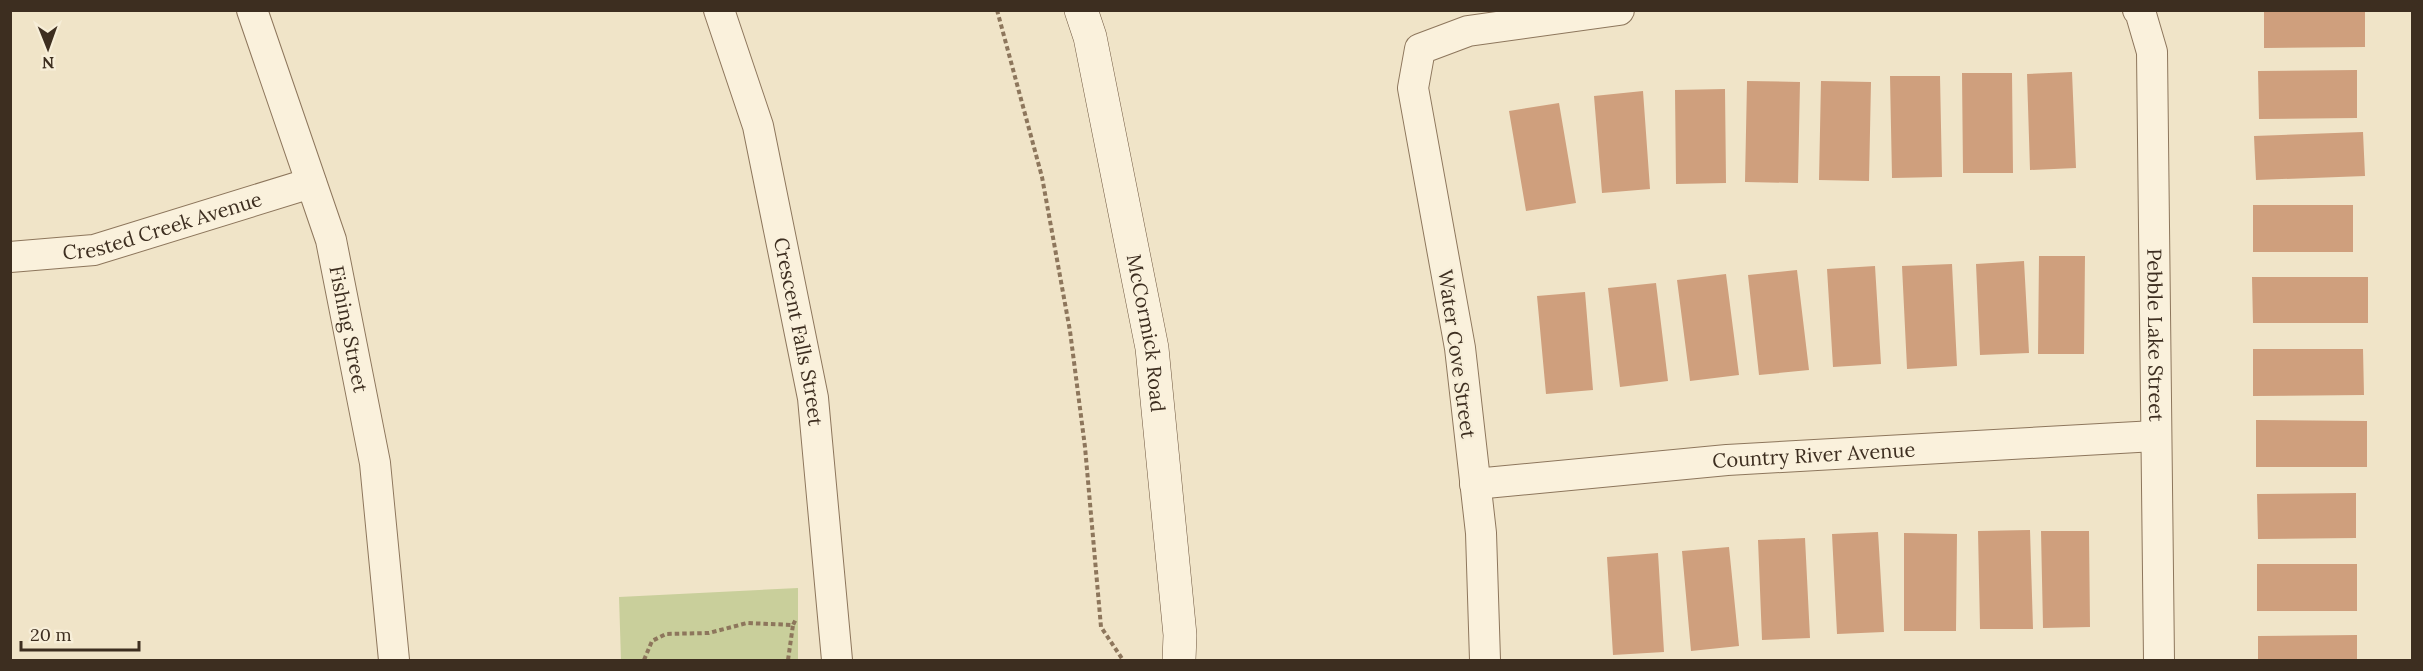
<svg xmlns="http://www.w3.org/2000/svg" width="2423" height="671" viewBox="0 0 2423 671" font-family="Lora,serif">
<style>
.green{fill:#c9cf9b}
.building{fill:#cf9f7d}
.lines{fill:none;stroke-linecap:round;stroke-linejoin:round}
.street-casing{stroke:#8d765c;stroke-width:32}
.secondary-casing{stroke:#6f573f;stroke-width:34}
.path{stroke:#8d765c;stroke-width:4;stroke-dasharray:4.5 3;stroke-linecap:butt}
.street{stroke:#faf1dc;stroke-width:30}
.secondary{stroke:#faf1dc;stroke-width:33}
.labels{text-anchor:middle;stroke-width:4.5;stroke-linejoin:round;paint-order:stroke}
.street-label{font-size:20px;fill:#3d2e20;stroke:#f7eed8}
</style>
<rect width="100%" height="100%" fill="#f0e4c8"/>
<path class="green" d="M798,588V660H621L619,597Z"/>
<path class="building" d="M2264,10H2365V47L2264,48Z
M2357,70V118L2259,119L2258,71Z
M2072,72L2076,168L2030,170L2027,74Z
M1962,73H2012L2013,173H1963Z
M1890,76H1940L1942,177L1892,178Z
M1747,81L1800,82L1798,183L1745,182Z
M1821,81L1871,82L1869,181L1819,180Z
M1725,89L1726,183L1676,184L1675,90Z
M1643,91L1650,189L1602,193L1594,96Z
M1559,103L1576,203L1526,211L1509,111Z
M2363,132L2365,176L2256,180L2254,136Z
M2253,205H2353V252H2253Z
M2039,256H2085L2084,354H2038Z
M2024,261L2029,353L1980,355L1976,264Z
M1952,264L1957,366L1907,369L1902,266Z
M1875,266L1881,364L1833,367L1827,269Z
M1797,270L1809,370L1759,375L1748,275Z
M1726,274L1739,375L1690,381L1677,280Z
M2252,277H2368V323H2253Z
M1656,283L1668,381L1620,387L1608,288Z
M1585,292L1593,390L1546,394L1537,296Z
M2253,349H2363L2364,395L2253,396Z
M2256,420L2367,421V467H2256Z
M2356,493V538L2258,539L2257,494Z
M2030,530L2033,629H1980L1978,531Z
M2041,531H2089L2090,627L2043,628Z
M1878,532L1884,632L1837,634L1832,534Z
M1904,533L1957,534L1956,631H1904Z
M1805,538L1810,638L1762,640L1758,540Z
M1729,547L1739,646L1691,651L1682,551Z
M1658,553L1664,652L1613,655L1607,557Z
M2257,564H2357V611H2257Z
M2357,635V660H2258V636Z"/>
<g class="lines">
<g class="street-casing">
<g id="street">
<path id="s1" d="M252,10L331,240L375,463L394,660"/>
<path id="s2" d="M719,10L758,126L813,398L837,660"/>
<path id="s3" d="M2138,10L2140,11L2152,52L2159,660"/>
<path id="s4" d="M10,257L94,250L311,183"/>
<path id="s5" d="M1475,484L1727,460L2155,436"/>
<path d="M1485,660L1481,533L1460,348L1413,88L1420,49L1468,31L1619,10"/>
</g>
</g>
<g class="secondary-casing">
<g id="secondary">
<path id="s6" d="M1081,10L1090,37L1152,348L1180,635L1179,660"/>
</g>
</g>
<path class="path" d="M997,10L1042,177L1070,331L1085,447L1101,627L1123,660
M644,660L652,641L666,634L709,633L747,623L793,625L796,619
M788,660L793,625"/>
<use href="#street" class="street"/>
<use href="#secondary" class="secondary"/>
</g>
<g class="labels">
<g class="street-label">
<text dy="7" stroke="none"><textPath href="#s4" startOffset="156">Crested Creek Avenue</textPath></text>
<text dy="7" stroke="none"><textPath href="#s1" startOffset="334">Fishing Street</textPath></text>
<text dy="7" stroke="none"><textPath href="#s2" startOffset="332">Crescent Falls Street</textPath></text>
<text dy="7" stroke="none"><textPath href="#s6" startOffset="330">McCormick Road</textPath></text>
<text dy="7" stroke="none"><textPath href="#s3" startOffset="328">Pebble Lake Street</textPath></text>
<text transform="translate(1457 354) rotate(82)" y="7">Water Cove Street</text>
<text dy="7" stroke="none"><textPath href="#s5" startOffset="340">Country River Avenue</textPath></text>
</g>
</g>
<rect width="2423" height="671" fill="none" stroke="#3d2e20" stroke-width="24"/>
<g transform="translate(48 48) rotate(179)" stroke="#f7eed8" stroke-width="4.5" paint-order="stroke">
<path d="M0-4.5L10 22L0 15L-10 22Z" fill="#3d2e20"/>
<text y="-9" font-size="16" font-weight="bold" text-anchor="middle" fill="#3d2e20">N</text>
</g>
<path d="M21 641v9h118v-9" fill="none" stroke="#3d2e20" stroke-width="3"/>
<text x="30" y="641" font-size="18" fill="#3d2e20" stroke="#f7eed8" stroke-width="4.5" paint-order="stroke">20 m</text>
</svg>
